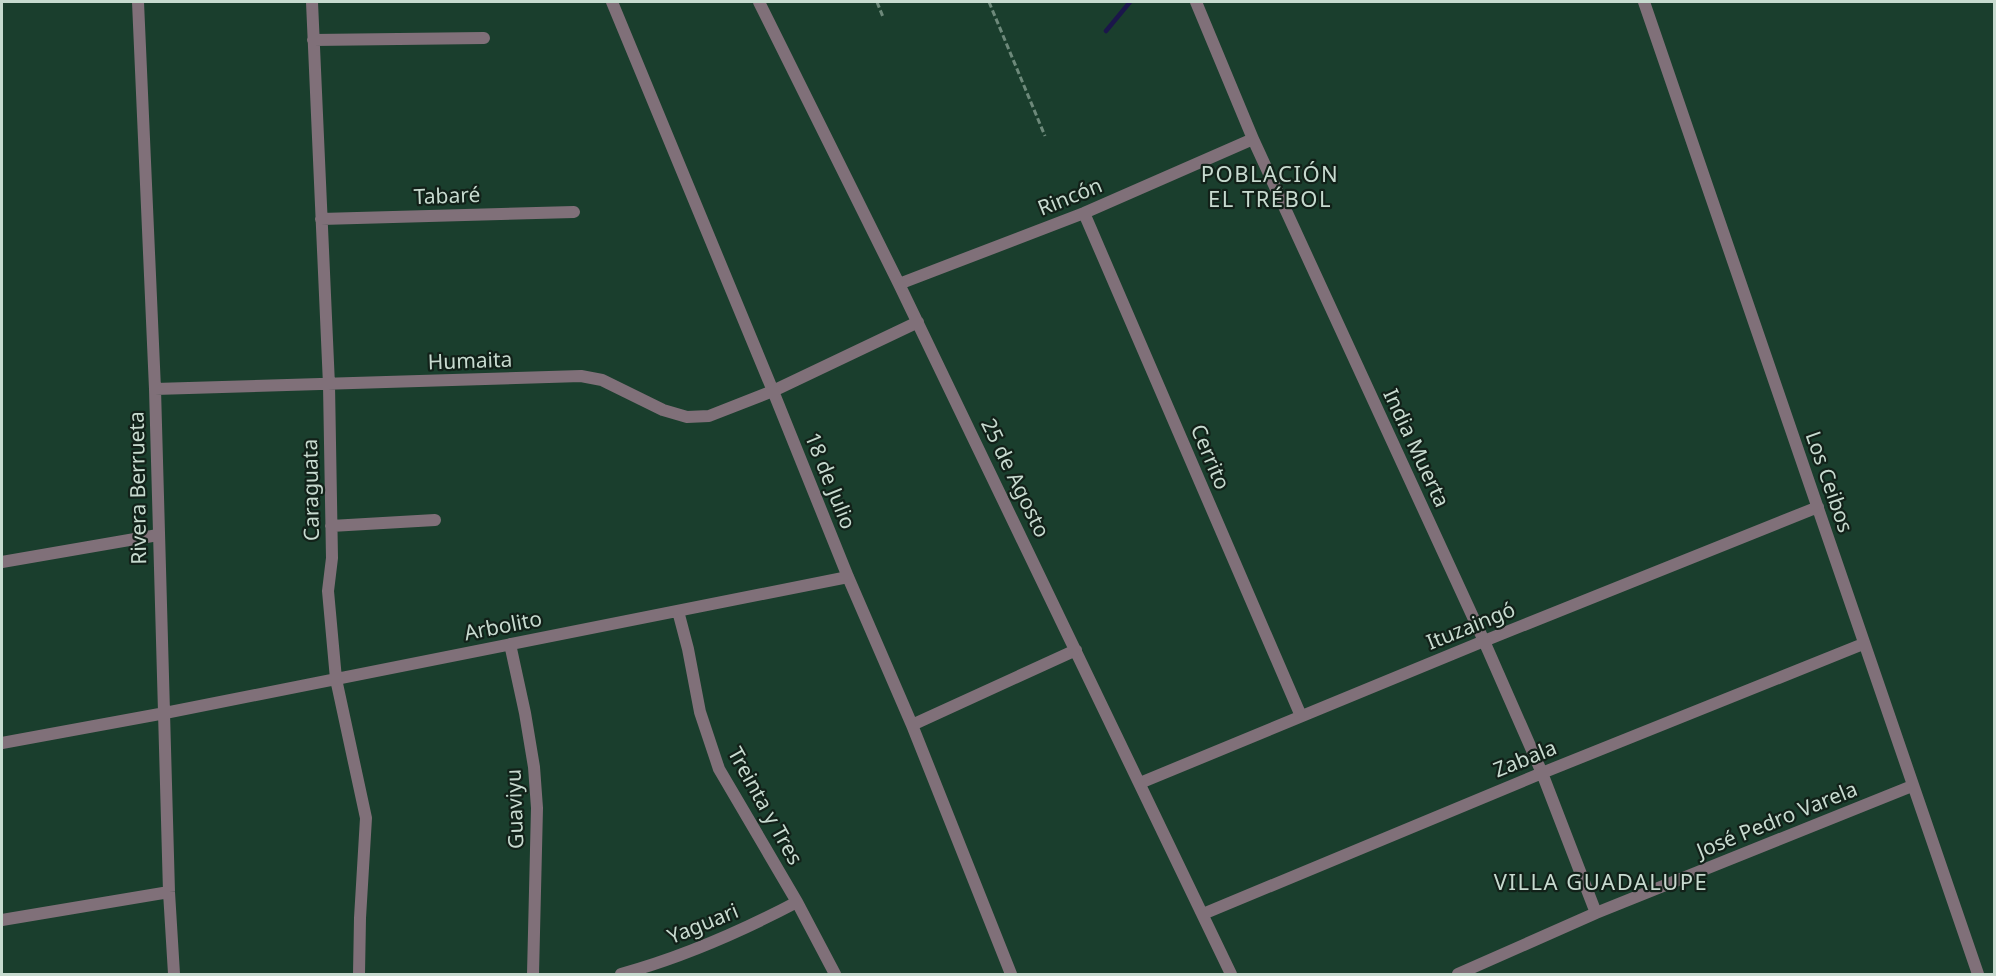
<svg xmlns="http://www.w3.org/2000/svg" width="1996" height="976" viewBox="0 0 1996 976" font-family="'Noto Sans',sans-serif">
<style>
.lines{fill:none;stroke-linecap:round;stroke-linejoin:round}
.stream{stroke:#1b164b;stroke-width:4.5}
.path{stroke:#6d897a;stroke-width:3;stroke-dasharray:6 3;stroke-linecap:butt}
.minor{stroke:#807079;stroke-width:12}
.labels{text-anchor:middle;stroke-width:4.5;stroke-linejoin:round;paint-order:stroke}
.street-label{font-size:21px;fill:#c7dacf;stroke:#122119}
.neighbourhood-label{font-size:22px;letter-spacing:1.5px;fill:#c7dacf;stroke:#122119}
</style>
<rect width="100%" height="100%" fill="#1a3e2d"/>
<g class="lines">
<path class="stream" d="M1106,31L1130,2"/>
<path class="path" d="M877,2L883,17
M989,2L1045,136"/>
<path class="minor" d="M138,2L155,389L169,892L174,974
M312,2L329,385L332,558L328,591L336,679L366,818L360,918L359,974
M612,2L773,391L848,577L912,725L1011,974
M759,2L899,284L1231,974
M1196,2L1253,139L1484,641L1542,773L1596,913
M1644,2L1978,974
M313,40L484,38
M1084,213L1301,716
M321,219L574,212
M899,284L1084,213L1253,139
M155,389L581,376L602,380L663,410L687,417L709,416L773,391L918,322
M331,526L435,520
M2,562L158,535
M678,611L688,649L700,712L719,769L797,902L835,974
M510,644L525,713L534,767L537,808L533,974
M912,725L1076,650
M2,743L165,713L848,577
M1140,783L1484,641L1818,507
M1203,914L1542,773L1863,644
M2,920L169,892
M621,974C683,957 740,932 797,902
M1458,974L1596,913L1912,786"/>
</g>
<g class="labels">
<g class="street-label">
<text transform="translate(447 196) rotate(-2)" y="7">Tabaré</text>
<text transform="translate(1070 197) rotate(-22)" y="7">Rincón</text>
<text transform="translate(470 361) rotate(-2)" y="7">Humaita</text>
<text transform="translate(1416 448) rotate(65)" y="7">India Muerta</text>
<text transform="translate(1210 457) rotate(67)" y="7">Cerrito</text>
<text transform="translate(1015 478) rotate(64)" y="7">25 de Agosto</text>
<text transform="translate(830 481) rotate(68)" y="7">18 de Julio</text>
<text transform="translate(1829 482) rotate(71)" y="7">Los Ceibos</text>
<text transform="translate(138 488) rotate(-91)" y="7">Rivera Berrueta</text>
<text transform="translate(311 490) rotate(-91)" y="7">Caraguata</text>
<text transform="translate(503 626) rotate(-11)" y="7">Arbolito</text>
<text transform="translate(1471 626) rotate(-22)" y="7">Ituzaingó</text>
<text transform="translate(1525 759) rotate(-22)" y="7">Zabala</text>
<text transform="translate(765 806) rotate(61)" y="7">Treinta y Tres</text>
<text transform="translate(515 809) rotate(-92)" y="7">Guaviyu</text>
<text transform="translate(1777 820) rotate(-22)" y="7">José Pedro Varela</text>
<text transform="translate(703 924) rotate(-22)" y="7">Yaguari</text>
</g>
<g class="neighbourhood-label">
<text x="1270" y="182">POBLACIÓN<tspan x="1270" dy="25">EL TRÉBOL</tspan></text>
<text x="1601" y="890">VILLA GUADALUPE</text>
</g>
</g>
<rect width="1996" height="976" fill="none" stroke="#c7dacf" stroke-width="6"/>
</svg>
